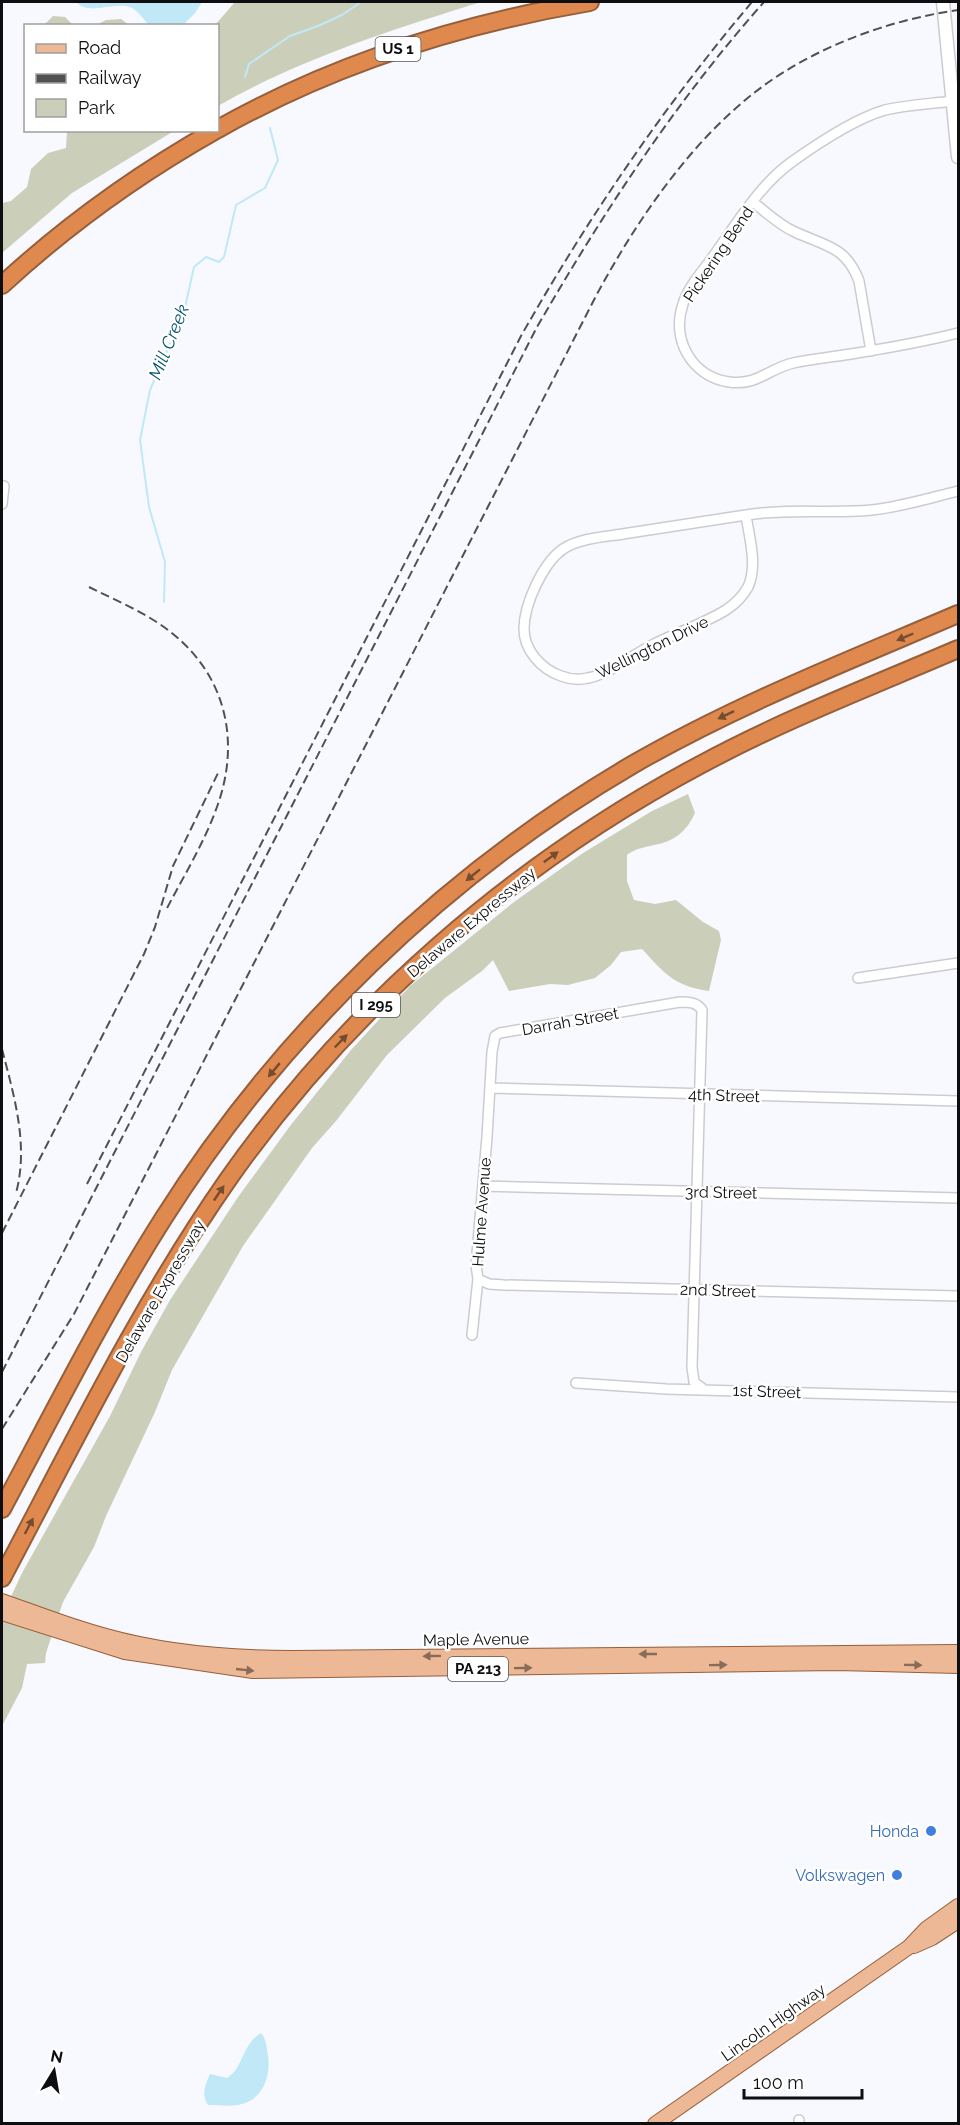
<svg xmlns="http://www.w3.org/2000/svg" width="960" height="2125" viewBox="0 0 960 2125" font-family="Raleway,sans-serif">
<style>
.green{fill:#cbcfb9}
.water{fill:#c1e8f6}
.lines{fill:none;stroke-linecap:round;stroke-linejoin:round}
.stream{stroke:#c1e8f6;stroke-width:2}
.street-casing{stroke:#cbccd1;stroke-width:12}
.secondary-casing{stroke:#cbccd1;stroke-width:15}
.primary-casing{stroke:#965e39;stroke-width:16}
.highway-casing{stroke:#965e39;stroke-width:20}
.street{stroke:#fff;stroke-width:9}
.secondary{stroke:#fff;stroke-width:12}
.primary{stroke:#ecb895;stroke-width:14}
.highway{stroke:#df894f;stroke-width:16}
.rail{stroke:#515154;stroke-width:2;stroke-dasharray:9 4.5;stroke-linecap:butt}
.oneway{fill:#764c30}
.oneway2{fill:#886c59}
.shop-dot{fill:#3f7fe0;stroke:#fff;stroke-width:2}
.labels{text-anchor:middle;stroke-width:5;stroke-linejoin:round;paint-order:stroke}
.shield{fill:#fff;stroke:#565658;stroke-width:1.5}
.shield-label{font-size:15px;font-weight:bold;fill:#0e0e10}
.street-label{font-size:16px;fill:#0e0e10;stroke:#fff}
.shop-label{font-size:16px;fill:#366cbe;stroke:#fff;text-anchor:end}
.water-label{font-size:18px;font-style:italic;fill:#025468;stroke:#fff}
</style>
<rect width="100%" height="100%" fill="#f8f9fe"/>
<path class="green" d="M235,2H481C391,30 300,59 218,106V26L215,25Z
M53,16L65,17L73,25H44Z
M121,19L129,25H96L106,20Z
M67,131H174L72,193L2,253V203L11,201L27,187L31,169L48,153L66,148Z
M688,794L695,813C687,831 674,842 654,845C643,848 636,848 627,855V881L634,900L655,904L676,900L703,922L719,931L721,940L709,991C674,986 665,974 642,949L621,952L611,965L595,978L568,985L550,984L509,991L493,960L482,971L445,998L387,1055L336,1121L312,1148L243,1246L172,1370L155,1412L106,1516L94,1547L63,1602L46,1653L45,1663L27,1664L22,1688L2,1726V1616L22,1573L110,1416L141,1352L170,1300L238,1197L290,1126L351,1050L410,986L514,902L583,853L652,811Z"/>
<path class="water" d="M76,2H202L195,13L182,26L149,25C144,20 139,12 132,8C115,0 90,17 76,2Z
M261,2033C267,2040 266,2046 268,2055C271,2075 264,2098 242,2104C232,2107 219,2105 208,2105C201,2094 205,2085 210,2074L227,2078C243,2069 242,2044 261,2033Z"/>
<g class="lines">
<path class="stream" d="M245,77L249,64L290,36L318,26L342,15L361,2
M164,602L165,562L149,507L140,440L150,390L184,312L194,267L206,257L219,262L224,257L236,205L265,188L278,160L270,128"/>
<g class="street-casing">
<path id="street" d="M952,101C930,104 907,105 885,110C857,118 817,144 793,161C759,185 736,225 712,258C702,272 688,287 683,304C671,339 691,376 729,382C757,386 768,369 793,363C812,359 832,357 851,354C888,348 923,342 958,333
M753,202C767,213 779,225 795,232C825,246 846,246 859,281L871,351
M2,504L4,486
M746,515C749,537 758,565 748,587C743,596 735,604 726,610C703,624 676,633 652,645C633,655 609,674 588,678C579,680 569,679 561,676C541,669 524,650 524,629C524,604 543,563 563,549C581,537 608,537 629,533C668,527 707,521 746,515Z
M746,515C788,508 830,514 872,510C901,507 930,498 958,491
M858,978L958,963
M490,1088L958,1101
M483,1186L958,1198
M478,1279L489,1284L504,1285L958,1296
M472,1335L478,1279L476,1265L487,1137L492,1052L495,1036L500,1033L680,1002C688,1002 697,1002 702,1010L692,1367L694,1382L702,1388
M576,1383L666,1389L958,1397
M799,2120V2124"/>
</g>
<g class="secondary-casing">
<path id="secondary" d="M943,2L958,157"/>
</g>
<g class="primary-casing">
<path id="primary" d="M2,1601C36,1613 71,1627 106,1636C167,1653 230,1658 293,1658L958,1652
M2,1613L125,1652L253,1671L838,1663L958,1666
M914,1946L932,1938L958,1921
M655,2124L909,1947L926,1929L958,1906"/>
</g>
<g class="highway-casing">
<path id="highway" d="M218,129C333,64 460,24 590,2
M2,285C67,225 138,174 216,130
M2,1509C54,1412 104,1312 163,1219C280,1034 444,875 632,765C736,705 848,661 958,614
M2,1578C73,1444 140,1306 227,1181C348,1008 514,864 700,765C783,720 872,686 958,649"/>
</g>
<use href="#street" class="street"/>
<use href="#secondary" class="secondary"/>
<use href="#primary" class="primary"/>
<use href="#highway" class="highway"/>
<path class="rail" d="M89,587C117,601 149,614 173,634C226,677 240,741 218,804C205,842 183,877 165,912
M2,1049C14,1096 29,1145 16,1193
M87,1184L521,336C588,218 664,106 752,2
M2,1233L144,954L155,927L173,866L219,771
M2,1372L537,327C603,213 676,101 764,2
M2,1429L74,1314L596,296C640,214 703,122 784,72C837,39 897,19 958,10"/>
</g>
<defs><path id="oneway-solid" d="M-6-.8H1V-3.2L6.5 0L1 3.2V.8H-6Z" transform="scale(1.5)"/></defs>
<g class="oneway">
<use href="#oneway-solid" transform="translate(905 637) rotate(157)"/>
<use href="#oneway-solid" transform="translate(726 715) rotate(154)"/>
<use href="#oneway-solid" transform="translate(551 857) rotate(-36)"/>
<use href="#oneway-solid" transform="translate(473 875) rotate(141)"/>
<use href="#oneway-solid" transform="translate(341 1041) rotate(-46)"/>
<use href="#oneway-solid" transform="translate(274 1070) rotate(130)"/>
<use href="#oneway-solid" transform="translate(219 1193) rotate(-56)"/>
<use href="#oneway-solid" transform="translate(29 1526) rotate(-62)"/>
</g>
<g class="oneway2">
<use href="#oneway-solid" transform="translate(648 1654) rotate(180)"/>
<use href="#oneway-solid" transform="translate(432 1656) rotate(179)"/>
<use href="#oneway-solid" transform="translate(718 1665) rotate(-1)"/>
<use href="#oneway-solid" transform="translate(913 1665) rotate(1)"/>
<use href="#oneway-solid" transform="translate(523 1668) rotate(-1)"/>
<use href="#oneway-solid" transform="translate(245 1670) rotate(6)"/>
</g>
<g class="shop-dot">
<circle cx="931" cy="1831" r="6"/>
<circle cx="897" cy="1875" r="6"/>
</g>
<g class="labels">
<g class="shield">
<rect x="375.5" y="37" width="45" height="24" rx="4.5"/>
<rect x="352" y="993" width="48" height="24" rx="4.5"/>
<rect x="448" y="1657" width="60" height="24" rx="4.5"/>
</g>
<g class="shield-label">
<text x="398" y="54">US 1</text>
<text x="376" y="1010">I 295</text>
<text x="478" y="1674">PA 213</text>
</g>
<g class="street-label">
<text transform="translate(718 254) rotate(-56)" y="6">Pickering Bend</text>
<text transform="translate(652 647) rotate(-26)" y="6">Wellington Drive</text>
<text transform="translate(471 922) rotate(-40)" y="6">Delaware Expressway</text>
<text transform="translate(570 1021) rotate(-10)" y="6">Darrah Street</text>
<text transform="translate(724 1095) rotate(2)" y="6">4th Street</text>
<text transform="translate(721 1192) rotate(1)" y="6">3rd Street</text>
<text transform="translate(481 1212) rotate(-86)" y="6">Hulme Avenue</text>
<text transform="translate(718 1290) rotate(2)" y="6">2nd Street</text>
<text transform="translate(160 1291) rotate(-60)" y="6">Delaware Expressway</text>
<text transform="translate(767 1391) rotate(2)" y="6">1st Street</text>
<text transform="translate(476 1639) rotate(-1)" y="6">Maple Avenue</text>
<text transform="translate(773 2022) rotate(-35)" y="6">Lincoln Highway</text>
</g>
<g class="shop-label">
<text x="919" y="1837">Honda</text>
<text x="885" y="1881">Volkswagen</text>
</g>
<g class="water-label">
<text transform="translate(169 342) rotate(-68)" y="6">Mill Creek</text>
</g>
</g>
<rect width="960" height="2125" fill="none" stroke="#0e0e10" stroke-width="6"/>
<rect x="24" y="24" width="195" height="108" fill="#ffffff" stroke="#9f9f9f" stroke-width="1.5"/>
<rect x="36" y="44" width="30" height="9" fill="#ecb895" stroke="#9f9f9f" stroke-width="1.5"/>
<text x="78" y="54" font-size="18" fill="#0e0e10">Road</text>
<rect x="36" y="74" width="30" height="9" fill="#515154" stroke="#9f9f9f" stroke-width="1.5"/>
<text x="78" y="84" font-size="18" fill="#0e0e10">Railway</text>
<rect x="36" y="99" width="30" height="18" fill="#cbcfb9" stroke="#9f9f9f" stroke-width="1.5"/>
<text x="78" y="114" font-size="18" fill="#0e0e10">Park</text>
<g transform="translate(54 2071) rotate(11)" stroke="#ffffff" stroke-width="4.5" paint-order="stroke">
<path d="M0-4.5L10 22L0 15L-10 22Z" fill="#0e0e10"/>
<text y="-9" font-size="16" font-weight="bold" text-anchor="middle" fill="#0e0e10">N</text>
</g>
<path d="M744 2089v9h118v-9" fill="none" stroke="#0e0e10" stroke-width="3"/>
<text x="753" y="2089" font-size="18" fill="#0e0e10" stroke="#ffffff" stroke-width="4.5" paint-order="stroke">100 m</text>
</svg>
